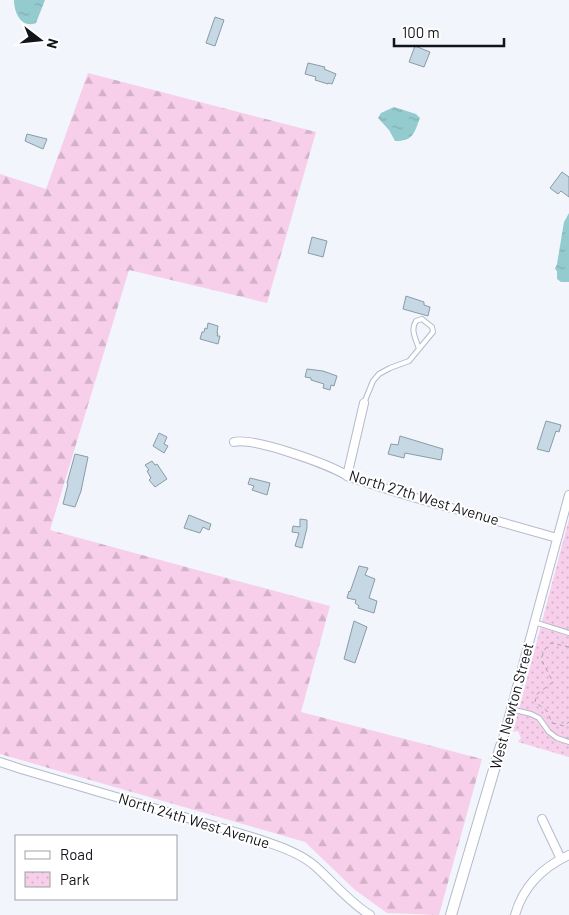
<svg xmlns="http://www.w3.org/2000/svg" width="569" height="915" viewBox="0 0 569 915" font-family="Barlow,sans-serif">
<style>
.forest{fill:url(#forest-firs)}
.park{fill:url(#park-dots)}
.water{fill:url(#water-ripples)}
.building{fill:#c5d8e4;stroke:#8a9ba7}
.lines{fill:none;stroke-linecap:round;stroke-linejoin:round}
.service-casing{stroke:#b4bacc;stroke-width:6}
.minor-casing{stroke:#b4bacc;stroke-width:10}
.tertiary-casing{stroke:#b4bacc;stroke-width:12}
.path{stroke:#a2a5ab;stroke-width:1;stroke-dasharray:4 4;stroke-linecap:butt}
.service{stroke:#fff;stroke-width:4}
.minor{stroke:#fff;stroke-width:8}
.tertiary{stroke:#fff;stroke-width:10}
.labels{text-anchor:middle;stroke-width:4;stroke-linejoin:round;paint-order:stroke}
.street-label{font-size:15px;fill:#12141a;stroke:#fff}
</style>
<defs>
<pattern id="forest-firs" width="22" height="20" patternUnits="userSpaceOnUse" patternTransform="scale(1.25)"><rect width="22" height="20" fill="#f7cfeb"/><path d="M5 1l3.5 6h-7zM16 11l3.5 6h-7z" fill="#d3b1c9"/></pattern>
<pattern id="park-dots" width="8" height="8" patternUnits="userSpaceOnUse" patternTransform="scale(1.25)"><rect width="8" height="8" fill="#f7cfeb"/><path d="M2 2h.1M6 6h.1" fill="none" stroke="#d3b1c9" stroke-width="1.8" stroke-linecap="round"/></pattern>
<pattern id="water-ripples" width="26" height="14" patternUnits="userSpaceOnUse" patternTransform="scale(1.25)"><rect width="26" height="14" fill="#94cbcf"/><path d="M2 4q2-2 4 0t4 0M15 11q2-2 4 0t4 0" fill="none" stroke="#7fadb1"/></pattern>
</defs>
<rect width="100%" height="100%" fill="#f2f5fc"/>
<path class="forest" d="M88,73L316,132L267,303L129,270L50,530L330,606L301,712L482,759L439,915L387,913L355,890L305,842L0,754V174L46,189Z"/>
<path class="park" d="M569,519V757L518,742L521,738L518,731L513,732Z"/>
<path class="water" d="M14,0H45L36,23C21,29 14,12 14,0Z
M394,107L416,114L420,118C414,134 413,141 395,141L389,130L378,118L381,113Z
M569,213V282H561L557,279V271L555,269L557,264L564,222Z"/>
<path class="building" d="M215,17L224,20L215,46L206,43Z
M415,46L430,52L424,67L409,62Z
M308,63L325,67L324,69L336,74L332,84L328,83V84L315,80L316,77L305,74Z
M27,134L47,139L43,149L25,141Z
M562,172L569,177V197L561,191L558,194L550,188Z
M312,237L327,241L323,257L308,253Z
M406,296L424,302V305L430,307L428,316L403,309Z
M208,323L218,326L217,333H218L217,336H220L218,344L200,339L202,332H204L205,328L207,329Z
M307,369L323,371L337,376L334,386L331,385L330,390L323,388L324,384L311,380V378L305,377Z
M546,421L561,425L559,432L556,431L549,452L537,449Z
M159,433L167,437L164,444L168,446L164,453L153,446Z
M400,436L443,449L441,460L405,453L404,458L388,454L391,444L398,445Z
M75,454L88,457L81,491L75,507L63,504L68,484L67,483Z
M152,461L155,465L157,464L167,479L155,487L149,480L151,478L147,471L149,470L145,465Z
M250,478L270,483L267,495L252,490L254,486L248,484Z
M189,515L211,524L209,530L203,527L200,533L184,528Z
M300,519L307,520V528L302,548L295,546L299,533L292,532L293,526L300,527Z
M359,566L368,568L365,575L375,579L369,598L377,601L374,613L358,608L359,606L355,603L356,600L347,598L349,591L350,592Z
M354,621L367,627L355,663L344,659Z"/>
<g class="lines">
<g class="service-casing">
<path id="service" d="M364,403L373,381L379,374L390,368L409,361L433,332L432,327L422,319L416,321C410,330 416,339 419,349
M534,622L569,633
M511,709L531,714L539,718L549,732L557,738L569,742"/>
</g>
<g class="minor-casing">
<path id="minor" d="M234,442C253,437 332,465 349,477L409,496L557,538
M347,476L364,403
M501,746L569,495
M0,762L21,769L255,838C275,845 299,852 315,866C333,882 349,902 370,915
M542,819L561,859
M515,915C523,887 543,867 569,855"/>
</g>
<g class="tertiary-casing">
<path id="tertiary" d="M451,915L501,746"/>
</g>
<path class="path" d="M569,647L551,643L545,649L541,659L553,682L537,694L535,702L547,711L552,723L564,726L569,722"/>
<use href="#service" class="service"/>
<use href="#minor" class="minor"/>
<use href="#tertiary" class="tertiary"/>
</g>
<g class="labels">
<g class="street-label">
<text transform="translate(424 498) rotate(17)" y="5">North 27th West Avenue</text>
<text transform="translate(512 706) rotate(-75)" y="5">West Newton Street</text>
<text transform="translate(194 821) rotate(17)" y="5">North 24th West Avenue</text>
</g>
</g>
<rect x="15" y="835" width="162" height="65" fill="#ffffff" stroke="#a0a1a3"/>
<rect x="25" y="851" width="25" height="8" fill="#ffffff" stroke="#a0a1a3"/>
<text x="60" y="860" font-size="15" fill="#12141a">Road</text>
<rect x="25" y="872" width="25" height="15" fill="url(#park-dots)" stroke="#a0a1a3"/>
<text x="60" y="885" font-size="15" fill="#12141a">Park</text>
<g transform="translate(40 40) rotate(106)" stroke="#ffffff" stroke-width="4" paint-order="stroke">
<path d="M0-4L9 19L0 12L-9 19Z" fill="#12141a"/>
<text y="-8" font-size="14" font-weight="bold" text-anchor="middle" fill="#12141a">N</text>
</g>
<path d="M394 38v8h110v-8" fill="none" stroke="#12141a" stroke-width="2.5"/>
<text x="402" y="38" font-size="15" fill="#12141a" stroke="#ffffff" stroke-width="4" paint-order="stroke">100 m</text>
</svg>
